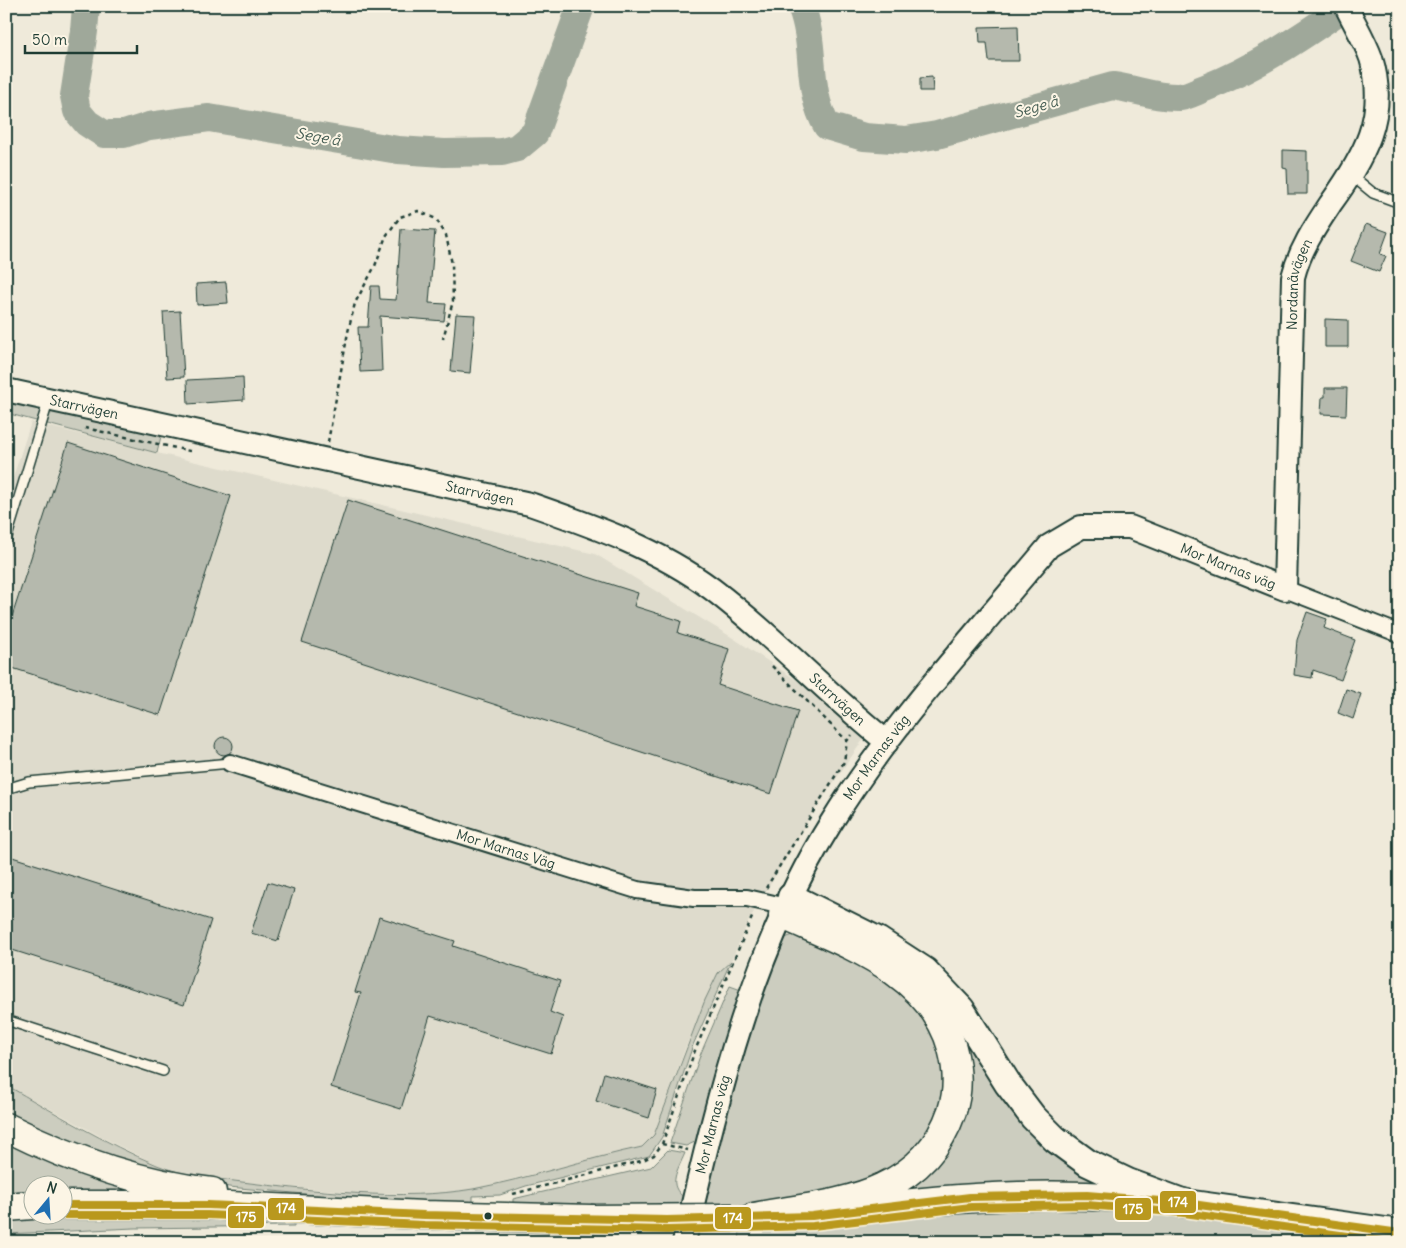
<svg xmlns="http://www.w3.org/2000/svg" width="1406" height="1248" viewBox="0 0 1406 1248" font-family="Delius,sans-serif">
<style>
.built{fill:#dedbcc}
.green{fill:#cccdbf;stroke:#76857a}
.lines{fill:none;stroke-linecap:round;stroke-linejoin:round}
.river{stroke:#9fa89a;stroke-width:28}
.building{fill:#b5b9ad;stroke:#1f3d34}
.lane-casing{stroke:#1f3d34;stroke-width:12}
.street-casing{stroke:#1f3d34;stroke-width:20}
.secondary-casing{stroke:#1f3d34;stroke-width:26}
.primary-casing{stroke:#1f3d34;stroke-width:30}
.highway-casing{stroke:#1f3d34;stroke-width:31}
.path{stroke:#1f3d34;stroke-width:2.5;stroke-dasharray:4 4;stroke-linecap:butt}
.lane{stroke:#fcf5e5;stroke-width:9}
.street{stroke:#fcf5e5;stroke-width:16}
.secondary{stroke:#fcf5e5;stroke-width:22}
.primary{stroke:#fcf5e5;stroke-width:26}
.highway{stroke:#fcf5e5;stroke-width:28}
.highway-bridge-casing{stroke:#1f3d34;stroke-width:31;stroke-linecap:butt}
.highway-bridge{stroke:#fcf5e5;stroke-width:28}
.bus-1-casing{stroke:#fcf5e5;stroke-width:11}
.bus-2-casing{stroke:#fcf5e5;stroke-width:11}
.bus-1{stroke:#b9981e;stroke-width:8}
.bus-2{stroke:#b9981e;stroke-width:8}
.bus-dot{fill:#1f3d34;stroke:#fcf5e5;stroke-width:2}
.labels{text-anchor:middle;stroke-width:4;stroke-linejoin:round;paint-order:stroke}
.street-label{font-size:14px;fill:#1f3d34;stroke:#fcf5e5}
.water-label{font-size:15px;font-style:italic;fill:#455d53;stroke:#fcf5e5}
.line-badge{stroke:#fcf5e5;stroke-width:2}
.badge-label{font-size:14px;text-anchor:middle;font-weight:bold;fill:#fff}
</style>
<rect width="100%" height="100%" fill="#efeada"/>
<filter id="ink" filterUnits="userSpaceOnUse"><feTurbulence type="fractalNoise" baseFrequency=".02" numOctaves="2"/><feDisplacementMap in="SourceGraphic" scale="10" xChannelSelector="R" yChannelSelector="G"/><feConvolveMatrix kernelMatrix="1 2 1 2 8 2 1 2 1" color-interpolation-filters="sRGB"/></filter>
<g filter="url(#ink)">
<path class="built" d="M31,422L157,453L595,554L733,638L864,725L865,737L811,815L749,920L731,961L718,973L685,1049L654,1135L642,1147L474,1189L433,1194L359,1193L267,1185L186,1174L158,1165L111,1142L6,1085V499Z"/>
<path class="green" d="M6,399L162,432L157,453L6,413Z
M796,934H805L919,1000L949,1063L935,1133L878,1182L761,1207L700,1210L732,1076L782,939Z
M731,961L693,1045L662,1137L649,1156L526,1186L500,1195L473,1196V1203H441L337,1197L229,1187L129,1166L6,1117V1085C55,1113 105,1143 157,1165C184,1176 213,1178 242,1182C313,1191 403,1201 473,1189C530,1178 585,1159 642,1147L654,1135L705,1000L718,973Z
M730,986L741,990L729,1022L697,1141L686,1146L670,1143L701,1053Z
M953,1026L975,1042L1120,1187L881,1197L938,1156Z
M6,1135L190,1197H63L62,1186H32V1199L6,1200Z
M668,1150L685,1153C678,1170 666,1185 685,1198L683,1209L513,1205V1199L651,1167Z
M1062,1201L1400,1242H739L740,1230L907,1211Z
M6,1214L294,1217V1226L134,1228L6,1234Z"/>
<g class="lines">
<path class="river" d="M86,6L84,31L74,96L77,111L87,123L104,134H124L149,126L209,118L398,150L444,153L502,152L517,148L535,133L581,6
M801,6C817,46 805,88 827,126L864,137L906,140L937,135L1113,86C1136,89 1156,98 1180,97C1188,96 1197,91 1205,88C1255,68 1302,37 1346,6"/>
</g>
<path class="building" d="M1018,26L1019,61H989L987,43H980L979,27Z
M932,77L933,91H920V78Z
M1283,150L1307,151V194H1288L1287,169L1283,168Z
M1366,224L1388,232L1380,254L1386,256L1379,272L1351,261Z
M401,229L435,231L429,303L446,304L444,321L380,316L382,371L360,372L358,327H368L371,286H379L380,299L396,300Z
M226,282L228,303L197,305L196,284Z
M180,311L184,377L167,378L163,312Z
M456,314L475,315L470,373L451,371Z
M1325,319L1348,320V347H1325Z
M243,377L244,400L188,404L187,380Z
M1325,388H1347L1346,415L1321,414L1322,397H1325Z
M68,443L231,496L160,715L6,666V635Z
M348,500L638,593L634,606L681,621L678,633L729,649L718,685L798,711L771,794L302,642Z
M1307,612L1327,619L1324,628L1355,640L1341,680L1313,670L1312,678L1294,675L1297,640Z
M1346,689L1361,694L1353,719L1338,713Z
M215 746a9 9 0 1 1 18 0a9 9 0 1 1-18 0Z
M6,855L211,920L184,1005L6,948Z
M268,882L294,890L278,941L251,933Z
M379,917L455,941L453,946L560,981L550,1012L563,1017L551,1054L430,1016L401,1109L331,1087L361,993L355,992Z
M604,1073L657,1090L649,1118L596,1101Z"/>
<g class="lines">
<g class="lane-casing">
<path id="lane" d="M1351,175L1373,193L1400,203
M6,540L49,399
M6,789L29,782L230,763
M6,1020L163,1071"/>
</g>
<g class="street-casing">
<g id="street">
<path d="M1285,589L1400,634"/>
<path id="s1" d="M230,763L637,890L694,898H747L787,907"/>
</g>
</g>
<g class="secondary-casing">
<g id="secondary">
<path id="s2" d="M6,390L530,504C593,526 657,548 712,589C774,636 826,693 887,742"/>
<path id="s3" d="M684,1242C718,1097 751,951 831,823C891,725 975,635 1049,546L1081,527H1130L1285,589L1293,277C1300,249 1315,227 1331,203C1363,158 1389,116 1371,58C1365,41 1354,23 1346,6"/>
</g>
</g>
<g class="primary-casing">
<path id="primary" d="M791,897L879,941L925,971L961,1009L1008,1084L1033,1117L1055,1139L1088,1163L1128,1182L1185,1203L1400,1233"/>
</g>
<g class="highway-casing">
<path id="highway" d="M6,1127C70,1159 141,1184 212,1192
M62,1205H208L424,1215L591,1219
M6,1207L32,1205
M853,1210C965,1195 1072,1190 1185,1203
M754,1217C794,1209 846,1205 883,1187C916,1172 940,1146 952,1111C959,1090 958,1070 952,1048C931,972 847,944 783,915"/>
</g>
<path class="path" d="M85,428L194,452
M328,442L348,332L355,303L375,266L386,236L400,217L418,211L436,219L446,235L452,264L453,301L443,339
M772,666L847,741
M766,888L844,762L847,741L852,735
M662,1144L688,1150
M513,1194L641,1161L654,1155L662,1144L694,1053L753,915"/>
<use href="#lane" class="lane"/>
<use href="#street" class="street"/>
<use href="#secondary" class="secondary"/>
<use href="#primary" class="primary"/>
<use href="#highway" class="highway"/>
<g class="highway-bridge-casing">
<path id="highway-bridge" d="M591,1219L733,1218"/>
</g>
<use href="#highway-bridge" class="highway-bridge"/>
<g class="bus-1-casing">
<path id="bus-1" d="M62,1205H208L424,1215L667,1220L812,1216L970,1197L1087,1195L1185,1203L1400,1233"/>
</g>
<g class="bus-2-casing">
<path id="bus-2" d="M62,1215H208L424,1225L667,1230L813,1226L971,1207L1087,1205L1184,1213L1390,1242"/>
</g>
<use href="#bus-1" class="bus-1"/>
<use href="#bus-2" class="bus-2"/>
</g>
</g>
<circle class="bus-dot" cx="488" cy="1216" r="4.5"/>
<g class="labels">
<g class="street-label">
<text dy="5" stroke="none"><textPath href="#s3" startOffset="1358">Nordanåvägen</textPath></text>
<text dy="5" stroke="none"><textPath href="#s2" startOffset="80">Starrvägen</textPath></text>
<text dy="5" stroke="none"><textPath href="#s2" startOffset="485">Starrvägen</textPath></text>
<text dy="5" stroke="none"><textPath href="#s3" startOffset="991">Mor Marnas väg</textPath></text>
<text dy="5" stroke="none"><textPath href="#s2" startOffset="905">Starrvägen</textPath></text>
<text dy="5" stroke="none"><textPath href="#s3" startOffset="526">Mor Marnas väg</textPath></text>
<text dy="5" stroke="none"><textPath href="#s1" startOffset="289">Mor Marnas Väg</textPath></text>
<text dy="5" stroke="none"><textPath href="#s3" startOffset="121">Mor Marnas väg</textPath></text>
</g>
<g class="water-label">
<text transform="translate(1036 107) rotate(-16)" y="5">Sege å</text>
<text transform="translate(318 137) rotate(10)" y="5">Sege å</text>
</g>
</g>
<g class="line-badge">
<rect x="1159" y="1190" width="38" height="24" rx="5" fill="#b9981e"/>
<rect x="267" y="1197" width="38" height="24" rx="5" fill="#b9981e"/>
<rect x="1114" y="1197" width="38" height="24" rx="5" fill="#b9981e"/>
<rect x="227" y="1205" width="38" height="24" rx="5" fill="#b9981e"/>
<rect x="714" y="1206" width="38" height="24" rx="5" fill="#b9981e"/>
</g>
<g class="badge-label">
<text x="1178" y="1207">174</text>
<text x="286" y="1213">174</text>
<text x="1133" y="1214">175</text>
<text x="246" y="1222">175</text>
<text x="733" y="1223">174</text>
</g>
<rect width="1406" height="1248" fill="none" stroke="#fcf5e5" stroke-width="25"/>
<rect x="12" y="12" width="1381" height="1223" fill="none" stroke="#1f3d34" stroke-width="2" filter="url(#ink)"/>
<g transform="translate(48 1200) rotate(18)"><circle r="24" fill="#fcf5e5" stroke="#a4ab9e"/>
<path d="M0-4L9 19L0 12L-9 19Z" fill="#1f6fb2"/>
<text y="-8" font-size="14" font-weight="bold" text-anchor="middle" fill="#1f3d34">N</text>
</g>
<path d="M25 45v8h112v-8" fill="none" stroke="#1f3d34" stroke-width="2.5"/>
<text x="32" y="45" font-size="15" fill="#1f3d34" stroke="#fcf5e5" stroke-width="4" paint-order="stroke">50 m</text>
</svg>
